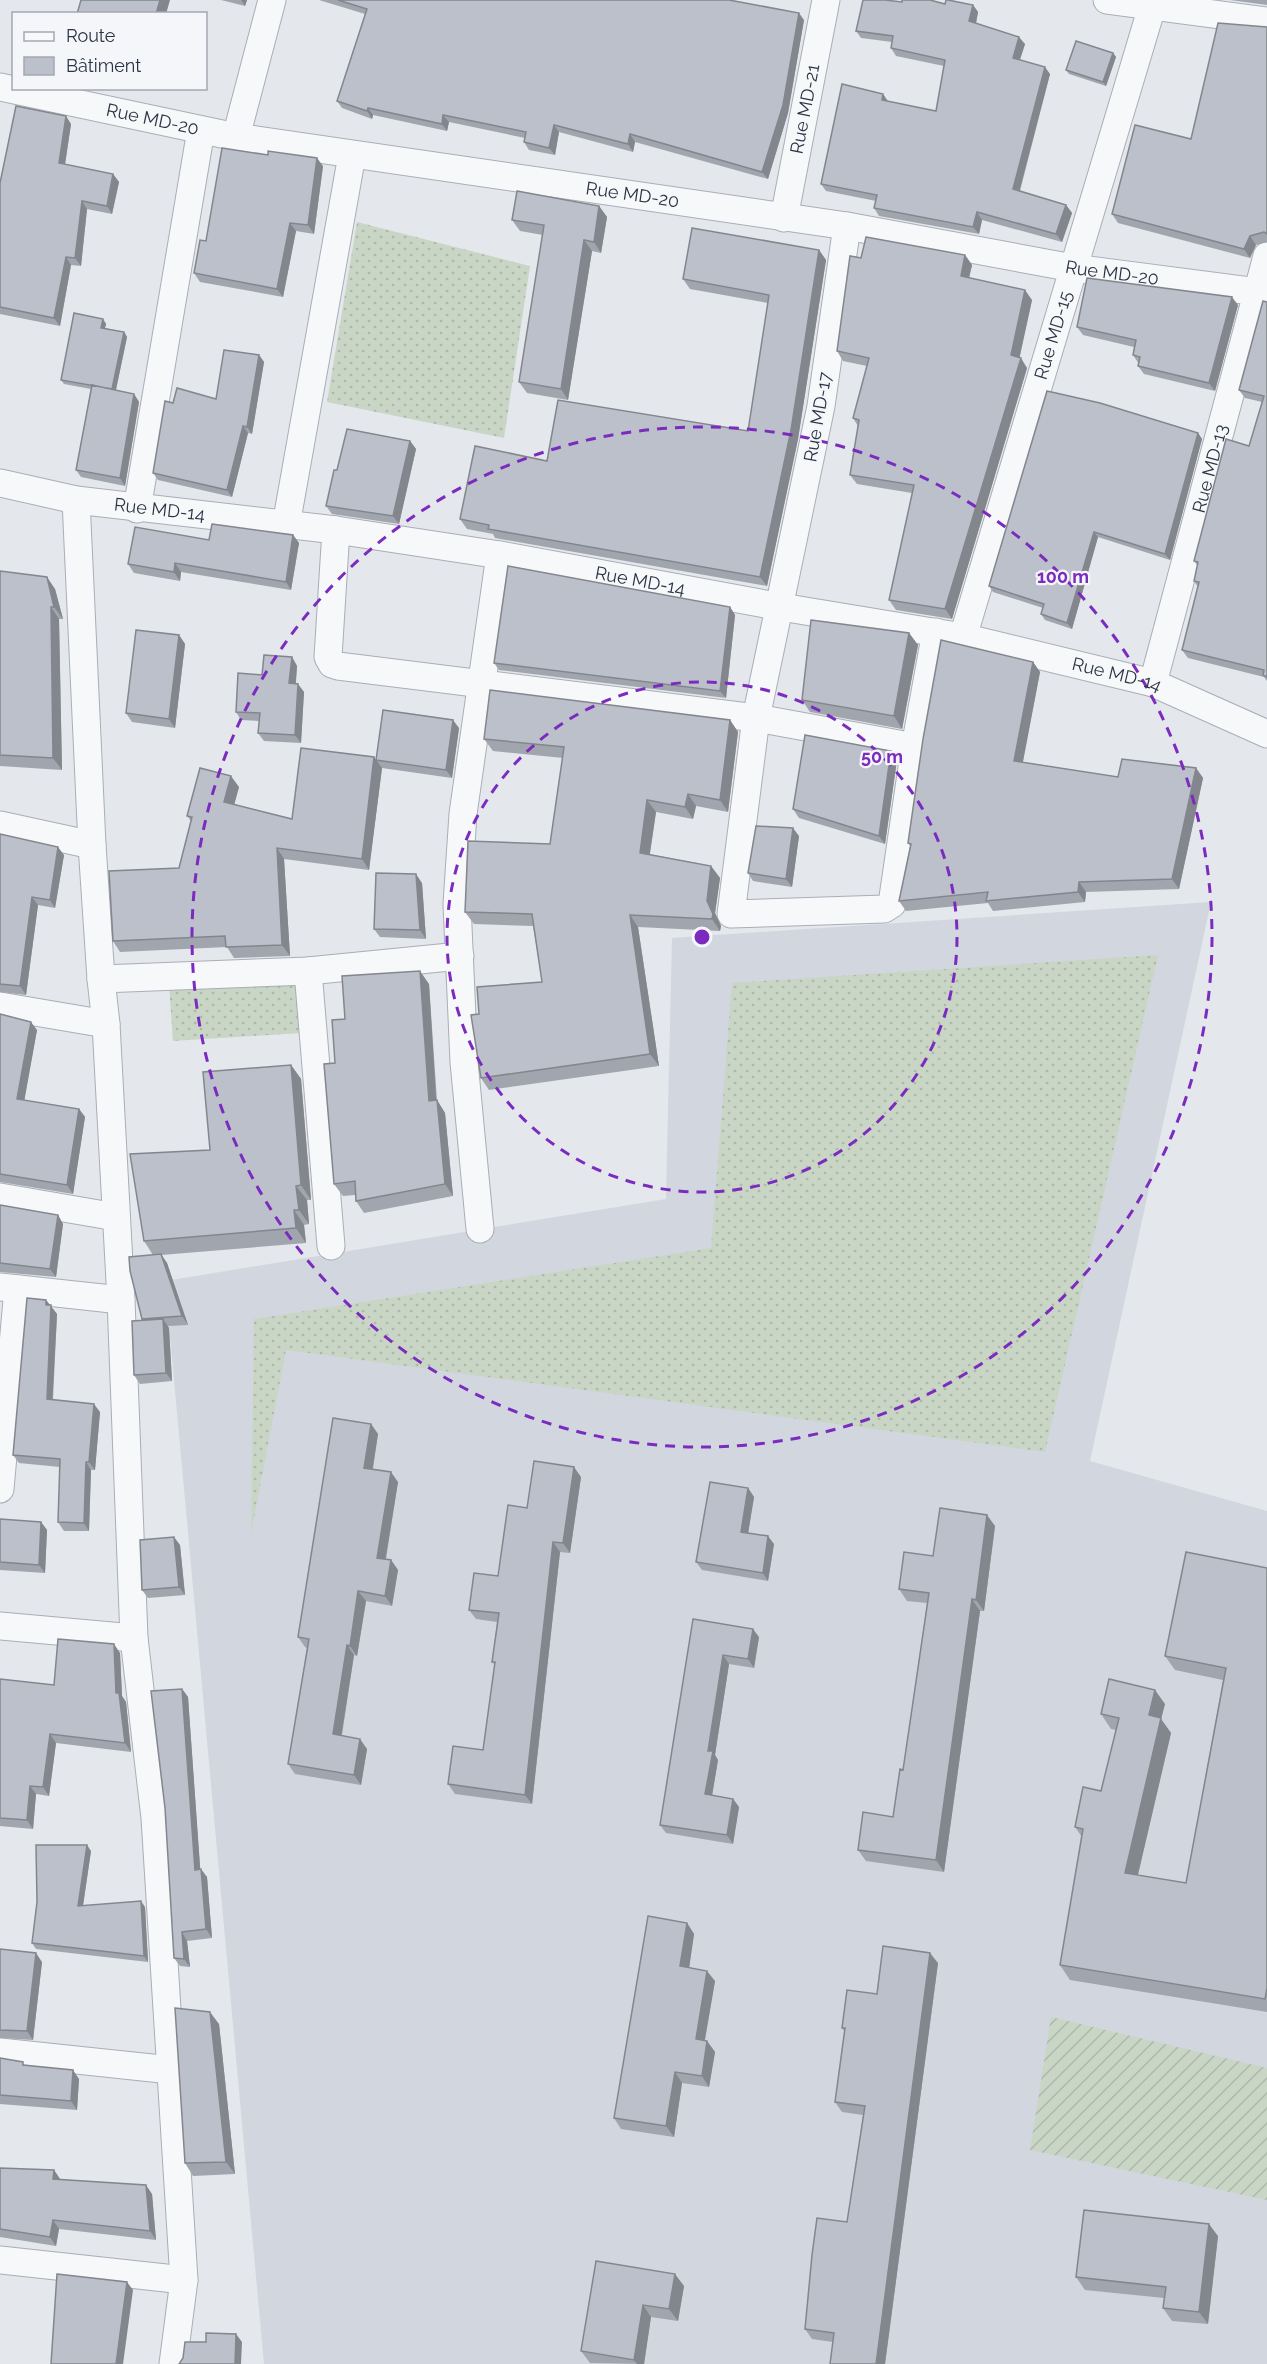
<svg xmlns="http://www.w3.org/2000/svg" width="1267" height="2364" viewBox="0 0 1267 2364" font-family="Raleway,sans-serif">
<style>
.built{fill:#d2d6de}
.grass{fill:url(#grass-dots)}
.garden{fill:url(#garden-furrows)}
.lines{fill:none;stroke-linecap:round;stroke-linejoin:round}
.street-casing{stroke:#a9aeb7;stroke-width:29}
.street{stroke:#f7f8fa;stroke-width:27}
.wall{fill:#a1a5ae}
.shaded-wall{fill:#83868d}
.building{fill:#bbc0ca;stroke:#83868d;stroke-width:1.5}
.ring{fill:none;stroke:#7b2cbf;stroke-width:3;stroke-dasharray:10 8}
.labels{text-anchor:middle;stroke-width:4.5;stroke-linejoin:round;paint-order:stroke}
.street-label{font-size:18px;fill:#2b3445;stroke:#f4f6f9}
.centre{fill:#7b2cbf;stroke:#f4f6f9;stroke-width:3}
.ring-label{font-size:18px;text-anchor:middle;font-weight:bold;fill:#7b2cbf;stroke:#f4f6f9;stroke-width:4.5;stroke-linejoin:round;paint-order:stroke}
</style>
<defs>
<pattern id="grass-dots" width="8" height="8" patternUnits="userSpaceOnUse" patternTransform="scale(1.5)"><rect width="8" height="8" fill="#c9d6c5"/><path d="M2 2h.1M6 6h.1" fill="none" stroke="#adb8ab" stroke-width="1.8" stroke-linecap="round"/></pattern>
<pattern id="garden-furrows" width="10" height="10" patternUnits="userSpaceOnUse" patternTransform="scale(1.5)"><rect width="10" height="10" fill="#c9d6c5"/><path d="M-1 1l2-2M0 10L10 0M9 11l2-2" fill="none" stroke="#adb8ab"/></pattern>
</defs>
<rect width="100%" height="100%" fill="#e4e7ec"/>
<path class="built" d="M1211,902L1090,1461L1267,1511V2364H264L165,1281L666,1199L672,938Z"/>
<path class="grass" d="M357,222L530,266L504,438L327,402Z
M1158,955L1045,1452L286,1350L251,1534L254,1319L711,1248L732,983Z
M297,977L301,1033L173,1041L169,985Z"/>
<path class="garden" d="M1051,2017L1267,2068V2200L1030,2150Z"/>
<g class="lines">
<g class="street-casing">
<g id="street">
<path d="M1107,0L1267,21"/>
<path id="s1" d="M0,87L236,137L847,226L1073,268L1267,293"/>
<path d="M236,137L272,0"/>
<path id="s2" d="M784,218L826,0"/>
<path d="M847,226L821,406L756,718L731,914L884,909L892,904L915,747L936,632"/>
<path id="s3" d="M0,483L76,500L336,530L500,555L781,607L963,637L1153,683L1267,734"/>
<path d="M76,500L92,845L101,979L106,1024L121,1300L134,1638L155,1818L184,2280L173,2364"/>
<path d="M137,509L201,130"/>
<path d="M286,525L352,155"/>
<path d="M336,530L328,657L332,664L338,666L756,718L915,747"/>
<path id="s4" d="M963,637L1154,0"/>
<path id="s5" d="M1153,683L1267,256"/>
<path d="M0,825L92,845"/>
<path d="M308,971L331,1246"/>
<path d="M101,979L308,971L460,956"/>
<path d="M0,1006L106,1024"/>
<path d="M0,1197L116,1217"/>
<path d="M480,1229L464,1062L457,904L463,814L500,555"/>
<path d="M0,1287L121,1300"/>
<path d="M0,1489L18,1289"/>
<path d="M0,1626L134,1638"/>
<path d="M0,2052L171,2070"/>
<path d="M0,2260L184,2280"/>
</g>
</g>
<use href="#street" class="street"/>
</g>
<path class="wall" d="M221,0H247L245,6Z
M319,0H729L804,20L788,113L768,179L635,142L633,152L559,132L555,155L529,150L524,142L525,138L449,122L447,131L373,115L372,119L342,108L337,101L365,14Z
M1230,0H1267V5Z
M902,2L973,5L978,12L976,23L1025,44L1020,60L1050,74L1020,191L1066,205L1072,213L1062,242L982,220L979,234L879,216L874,208L876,201L826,191L821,184L883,94L888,101L936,111L944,66L896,56L891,48L892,42L861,38L856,31Z
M1266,27L1267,242L1256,245L1250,258L1118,223L1112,214L1191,139Z
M1113,53L1116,57L1106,86L1069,74L1066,70Z
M71,124L65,164L113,174L119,182L112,214L87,209L81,266L71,265L60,326L0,314V183Z
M323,166L314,234L296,231L283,297L200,282L194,273L206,241Z
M599,206L607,217L601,253L592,251L568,400L527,393L519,382L543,235L520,231L512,220Z
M819,250L826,260L798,439L767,586L495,538L493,534L467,529L460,519L547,461L748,431L768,303L690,289L683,279Z
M965,255L972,265L969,278L1032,300L1019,358L1027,368L952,619L896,610L889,600L912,493L857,484L850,475L858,426L853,418L867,366L843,361L837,351L861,258Z
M1267,302V681L1264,677L1188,658L1182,650L1198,587L1194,581L1198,566L1194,561L1249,446L1262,402L1245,398L1239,390Z
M1238,305L1215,391L1144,374L1138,366L1139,364L1133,355L1134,347L1083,335L1077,327Z
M103,319L106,324L105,328L124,332L127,337L116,390L134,394L139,402L125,486L81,477L76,470L91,389L64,384L61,380Z
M259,355L264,362L252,434L248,433L232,497L158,480L153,473L173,403L216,399Z
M1198,433L1202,439L1170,560L1098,537L1072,629L1045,620L1041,614L1043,608L993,592L989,586Z
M410,441L416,449L399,524L332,514L326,506L337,470Z
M293,535L299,543L291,590L181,572L180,581L134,573L128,564L209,540Z
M0,571L55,589L63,619H59L62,770L0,766Z
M730,607L735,615L726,698L499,670L494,663Z
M909,633L918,645L902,729L810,712L802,700Z
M179,635L185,644L175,728L132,722L126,713Z
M292,657L297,666L296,683L304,692L301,743L264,741L258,733L259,721L241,720L236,712L262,675Z
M1033,662L1040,672L1023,762L1118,777L1196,768L1203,778L1179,889L1086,892L1085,902L993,911L988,903L906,911L899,901L910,846L908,843Z
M730,720L738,732L728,812L696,806L693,819L656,812L650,854L711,866L720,878L715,913L721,926L720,931L638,927L659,1066L489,1090L481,1078L479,1014L542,982L533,926L474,924L465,912L550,844L563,758L493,751L484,739Z
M459,728L452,778L382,768L369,870L284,859L290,956L234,958L227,947L120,952L113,941L179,868L191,821L187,816L239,787L234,804L292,819L374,757L376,760Z
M897,760L885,844L799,818L793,809Z
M0,834L64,855L55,908L38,905L26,995L0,992Z
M799,836L792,887L753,881L748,873Z
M422,883L426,939L380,937L374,929Z
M429,984L437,1100L445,1113L453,1196L364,1213L356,1201L355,1195L343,1196L334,1184L345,1019Z
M0,1014L37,1030L24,1100L79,1109L85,1117L73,1194L0,1182Z
M291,1065L301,1079L311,1200H307L309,1224L304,1225L306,1243L161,1255L167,1263L188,1325L168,1326L169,1328L172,1381L140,1384L134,1375L143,1320L142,1319L153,1255L144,1241L210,1150Z
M0,1205L58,1215L63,1224L56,1277L0,1272Z
M46,1300L57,1314L53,1400L100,1412L95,1470H91L89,1531H64L58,1522L60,1467L19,1463L13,1455Z
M371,1424L378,1434L373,1469L398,1482L386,1559L391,1560L398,1570L392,1606L366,1601L357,1656L354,1655L342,1735L367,1749L361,1785L295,1774L288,1764L307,1648L305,1647L298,1637Z
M581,1477L570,1553L560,1552L532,1804L455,1794L448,1784L483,1750L495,1665L492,1662L497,1622L476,1619L469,1610L498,1576Z
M748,1488L754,1497L748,1533L774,1544L768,1581L702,1570L696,1562Z
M0,1519L41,1522L47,1530L45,1573L0,1570Z
M995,1526L984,1611H980L944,1872L866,1861L858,1850L893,1817L903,1770L927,1603L907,1601L899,1589L933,1556Z
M180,1545L185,1595L148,1598L142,1590Z
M1267,1568V2012L1070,1980L1060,1965L1082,1837L1075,1827L1101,1791L1116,1730L1111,1729L1101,1714L1165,1704L1161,1719L1171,1733L1138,1875L1186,1883L1223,1680L1175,1670L1165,1656Z
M693,1619L759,1637L754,1668L729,1664L715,1755L718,1760L712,1795L733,1799L739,1807L733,1844L666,1833L660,1825Z
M120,1653L122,1696L126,1702L131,1752L56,1743L49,1796L36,1794L33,1829L0,1826V1679L54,1685Z
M182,1689L188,1697L200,1869L207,1877L212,1938L187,1941L190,1967L180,1966L174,1958Z
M91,1851L83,1906L145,1907L148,1962L36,1949L32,1943Z
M687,1923L694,1934L689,1967L715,1981L705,2040L707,2041L715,2052L709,2087L682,2083L674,2137L621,2129L614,2118Z
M0,1949L42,1962L33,2040L0,2038Z
M938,1963L885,2364H830L833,2342L812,2339L805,2329L847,2222L863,2115L842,2112L835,2102L845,2032L842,2028L877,1994Z
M219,2024L235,2174L193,2176L185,2163Z
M0,2058L79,2079L77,2110L0,2104Z
M0,2168L54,2170L60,2179L152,2194L156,2240L59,2229L56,2246L0,2237Z
M1218,2236L1208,2324L1172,2321L1163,2308L1164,2298L1085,2290L1076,2277Z
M596,2261L684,2286L678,2321L651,2317L644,2364L590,2363L581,2351Z"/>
<path class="shaded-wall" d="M160,0H170L166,14H156Z
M241,0H247L245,6Z
M973,5L978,12L975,29L969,21Z
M799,13L804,20L788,113L768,179L762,172Z
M1019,37L1025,44L1018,65L1013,58Z
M1113,53L1116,57L1106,86L1103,82Z
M1045,67L1050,74L1018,196L1013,189Z
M883,94L888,102L882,100Z
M368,108L373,115L372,119L367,111Z
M443,115L449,122L447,131L442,124Z
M66,116L71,124L64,171L59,163Z
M554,125L559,132L555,155L549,148Z
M630,134L635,142L633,152L628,144Z
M317,158L323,166L314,234L308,225Z
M113,174L119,182L112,214L107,206Z
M82,201L87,209L81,266L75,258Z
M1066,205L1072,213L1062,242L1056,234Z
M599,206L607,217L601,253L594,242Z
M977,212L982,220L979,234L973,227Z
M290,223L296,231L283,297L277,289Z
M1250,236L1256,245L1250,258L1244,249Z
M584,240L592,251L568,400L561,389Z
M819,250L826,260L798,439L767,586L760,577Z
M965,255L972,265L967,286L961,276Z
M66,257L71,265L60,326L54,318Z
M1025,290L1032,300L1018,365L1011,355Z
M1232,297L1238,305L1215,391L1209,383Z
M103,319L106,324L104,332L101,328Z
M124,332L127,337L115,394L112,389Z
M259,355L264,362L252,434L247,427Z
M1021,358L1027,368L952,619L945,609Z
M134,394L139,402L125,486L120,478Z
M243,426L248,433L232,497L227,490Z
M1198,433L1202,439L1170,560L1165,554Z
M410,441L416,449L399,524L393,516Z
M1094,532L1098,537L1072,629L1067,623Z
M293,535L299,543L291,590L286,582Z
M175,563L181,572L180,581L174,572Z
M47,577L55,589L63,619L54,607Z
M51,607L59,619L62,770L53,758Z
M730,607L735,615L726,698L720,691Z
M909,633L918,645L902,729L894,716Z
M179,635L185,644L175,728L169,719Z
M292,657L297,666L295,691L289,683Z
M1033,662L1040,672L1021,771L1014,761Z
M298,684L304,692L301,743L295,735Z
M453,720L459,728L452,778L446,770Z
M730,720L738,732L728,812L720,800Z
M891,751L897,760L885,844L879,836Z
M374,757L382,768L369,870L362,859Z
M1196,768L1203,778L1179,889L1172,879Z
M231,776L239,787L232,813L224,802Z
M688,794L696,806L693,819L685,807Z
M647,800L656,812L648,865L640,853Z
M793,828L799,836L792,887L786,879Z
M58,847L64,855L55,908L50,900Z
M277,848L284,859L290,956L282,945Z
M711,866L720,878L715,913L721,926L720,931L712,919L707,901Z
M416,874L422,883L426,939L420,930Z
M1079,882L1086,892L1085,902L1078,892Z
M32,897L38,905L26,995L20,986Z
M630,915L638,927L659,1066L650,1054Z
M420,971L429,984L437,1114L429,1101Z
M31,1022L37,1030L23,1108L17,1099Z
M291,1065L301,1079L311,1200L301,1185Z
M437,1100L445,1113L453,1196L445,1184Z
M79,1109L85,1117L73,1194L67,1185Z
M296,1186L307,1200L309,1224L299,1210Z
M294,1210L304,1225L306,1243L296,1228Z
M58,1215L63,1224L56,1277L50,1269Z
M161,1254L167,1263L188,1325L182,1316Z
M46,1300L57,1314L52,1407L47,1399Z
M163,1319L169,1328L172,1381L166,1373Z
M94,1404L100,1412L95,1470L89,1462Z
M371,1424L378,1434L371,1478L364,1468Z
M86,1462L91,1470L89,1531L84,1523Z
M574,1467L581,1477L570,1553L563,1543Z
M391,1472L398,1482L384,1568L377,1558Z
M748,1488L754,1497L747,1540L741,1532Z
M987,1515L995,1526L984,1611L976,1600Z
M41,1522L47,1530L45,1573L39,1565Z
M768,1536L774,1544L768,1581L763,1573Z
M174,1537L180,1545L185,1595L179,1587Z
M553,1542L560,1552L532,1804L525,1795Z
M391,1560L398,1570L392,1606L385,1596Z
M358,1591L366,1601L357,1656L350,1646Z
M972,1599L980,1611L944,1872L936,1860Z
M753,1629L759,1637L754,1668L748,1659Z
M114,1644L120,1653L122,1696L126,1702L131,1752L125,1743L116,1693Z
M347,1645L354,1655L340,1744L333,1734Z
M723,1655L729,1664L715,1755L718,1760L711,1802L705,1794L708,1751Z
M182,1689L188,1697L201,1879L195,1870Z
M1155,1690L1165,1704L1161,1719L1171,1733L1135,1887L1125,1873L1149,1715Z
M50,1734L56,1743L49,1796L43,1787Z
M360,1739L367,1749L361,1785L354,1775Z
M30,1786L36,1794L33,1829L27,1820Z
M733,1799L739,1807L733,1844L727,1835Z
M87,1845L91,1851L82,1912L78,1906Z
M201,1869L207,1877L212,1938L206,1929Z
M141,1901L145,1907L148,1962L144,1956Z
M687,1923L694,1934L688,1976L680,1966Z
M182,1932L187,1941L190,1967L184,1959Z
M36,1953L42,1962L33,2040L27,2031Z
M930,1953L938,1963L885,2364H876Z
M707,1971L715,1981L703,2050L696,2039Z
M210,2012L219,2024L235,2174L226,2162Z
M707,2041L715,2052L709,2087L702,2076Z
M73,2070L79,2079L77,2110L71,2101Z
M675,2072L682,2083L674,2137L666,2126Z
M54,2170L60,2179L59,2188L53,2179Z
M146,2185L152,2194L156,2240L150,2231Z
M53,2220L59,2229L56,2246L50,2237Z
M1209,2224L1218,2236L1208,2324L1199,2312Z
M675,2274L684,2286L678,2321L669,2309Z
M127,2282L133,2290L123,2364H116Z
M643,2305L651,2317L644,2364H637L634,2360Z
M236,2334L242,2342L241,2364H235Z"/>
<path class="building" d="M81,0H160L156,14H77Z
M338,0H729L799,13L783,105L762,172L630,134L628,144L554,125L549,148L524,142L526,132L443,115L442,124L368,108L367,111L337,101L367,9Z
M863,0H885L902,2V0H930L945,4L946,0H948L973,5L969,21L1019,37L1013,58L1045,67L1013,189L1066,205L1056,234L977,212L973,227L874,208L877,195L821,184L842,84L883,94L882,100L936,111L945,60L891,48L893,36L856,31Z
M1218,23L1267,27V234L1264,232L1250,236L1244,249L1112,214L1135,125L1191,139Z
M1076,41L1113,53L1103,82L1066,70Z
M16,106L66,116L59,163L113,174L107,206L82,201L75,258L66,257L54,318L0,307V183Z
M222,148L268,155V151L317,158L308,225L290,223L277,289L194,273L200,240L206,241Z
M517,191L599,206L594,242L584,240L561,389L519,382L544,225L512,220Z
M692,228L819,250L791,430L760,577L488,529L489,525L460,519L475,446L547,461L558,400L748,431L769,295L683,279Z
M866,237L965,255L961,276L1025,290L1011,355L1021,358L945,609L889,600L914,485L850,475L859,420L853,418L869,358L837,351L850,256L861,258Z
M1087,278L1232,297L1209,383L1138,366L1140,357L1133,355L1136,340L1077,327Z
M1263,301L1267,302V677L1263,675L1264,670L1182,650L1199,582L1194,581L1198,562L1194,561L1226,439L1249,446L1264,396L1239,390Z
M74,313L103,319L101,328L124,332L112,389L61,380Z
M224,350L259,355L247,427L243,426L227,490L153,473L165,401L173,403L177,388L216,399Z
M92,385L134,394L120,478L76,470Z
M1047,391L1100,403L1198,433L1165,554L1094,532L1067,623L1041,614L1044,604L989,586Z
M347,429L410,441L393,516L326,506L334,470H337Z
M212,524L293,535L286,582L175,563L174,572L128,564L135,527L209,540Z
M508,566L730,607L720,691L494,663Z
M0,571L47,577L54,607H51L53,758L0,755Z
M811,620L909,633L894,716L802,700Z
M136,630L179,635L169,719L126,713Z
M941,640L1033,662L1014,761L1118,777L1122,759L1196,768L1172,879L1079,882L1078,892L986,901L988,892L899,901L911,844L908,843L923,739Z
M264,655L292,657L289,683L298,684L295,735L258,733L260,713L236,712L238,673L262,675Z
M490,690L730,720L720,800L688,794L685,807L647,800L640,853L711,866L707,901L713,914L712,919L630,915L650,1054L481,1078L471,1015L479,1014L477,987L542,982L532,914L465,912L468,841L550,844L564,747L484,739Z
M383,710L453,720L446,770L376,760Z
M805,735L891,751L879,836L793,809Z
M301,748L374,757L362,859L277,848L282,945L226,947L225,936L113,941L109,871L179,868L192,817L187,816L200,768L231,776L224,802L292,819Z
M756,826L793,828L786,879L748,873Z
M0,834L58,847L50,900L32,897L20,986L0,984Z
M376,873L416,874L420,930L374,929Z
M420,971L429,1101L437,1100L445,1184L356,1201L355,1181L334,1184L324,1064L335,1063L332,1020L345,1019L342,976Z
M0,1014L31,1022L17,1099L79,1109L67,1185L0,1174Z
M291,1065L301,1185L296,1186L299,1210H294L296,1228L144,1241L130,1154L210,1150L203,1072Z
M0,1205L58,1215L50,1269L0,1263Z
M161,1254L182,1316L142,1319L130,1271L129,1257Z
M27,1298L46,1300V1305H51L47,1399L94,1404L89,1462H86L84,1523L58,1522L60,1459L13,1455Z
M163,1319L166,1373L134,1375L132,1321Z
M333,1418L371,1424L364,1468L391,1472L377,1558L391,1560L385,1596L358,1591L350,1646L347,1645L333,1734L360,1739L354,1775L288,1764L309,1639L298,1637Z
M534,1461L574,1467L563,1543L553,1542L525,1795L448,1784L453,1746L483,1750L495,1662H492L499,1613L469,1610L474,1573L498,1576L508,1505L527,1508Z
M710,1482L748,1488L741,1532L768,1536L763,1573L696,1562Z
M940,1508L987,1515L976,1600L972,1599L936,1860L858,1850L863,1812L893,1817L900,1769L903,1770L929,1593L899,1589L904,1552L933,1556Z
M0,1519L41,1522L39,1565L0,1562Z
M174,1537L179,1587L142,1590L140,1540Z
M1186,1552L1267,1568V1988L1265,1999L1060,1965L1083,1829L1075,1827L1083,1787L1101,1791L1119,1718L1101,1714L1109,1679L1155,1690L1149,1715L1161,1718L1125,1873L1186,1883L1226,1668L1165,1656Z
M693,1619L753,1629L748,1659L723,1655L708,1751H713L705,1794L733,1799L727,1835L660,1825Z
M58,1639L114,1644L116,1693H119L125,1743L50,1734L43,1787L30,1786L27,1820L0,1818V1679L54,1685Z
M182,1689L195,1870L201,1869L206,1929L182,1932L184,1959L174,1958L165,1808L151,1691Z
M36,1845H87L78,1906L141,1901L144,1956L32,1943L37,1902Z
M648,1916L687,1923L680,1966L707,1971L696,2039L707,2041L702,2076L675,2072L666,2126L614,2118Z
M883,1946L930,1953L876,2364H830L834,2333L805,2329L812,2255L817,2218L847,2222L865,2106L835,2102L845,2028H842L847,1990L877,1994Z
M0,1949L36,1953L27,2031L0,2030Z
M175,2008L210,2012L226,2162L185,2163Z
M0,2058L23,2062V2065L73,2070L71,2101L0,2095Z
M0,2168L54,2170L53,2179L146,2185L150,2231L53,2220L50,2237L0,2229Z
M1084,2210L1209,2224L1199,2312L1163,2308L1166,2287L1076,2277Z
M596,2261L675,2274L669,2309L643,2305L634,2360L581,2351Z
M57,2274L127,2282L116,2364H51Z
M206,2333L236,2334L235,2364H179L183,2358L185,2342H206Z"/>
<g class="ring">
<circle cx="702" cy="937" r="255"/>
<circle cx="702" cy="937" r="510"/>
</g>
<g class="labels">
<g class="street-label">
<text dy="6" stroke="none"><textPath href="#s2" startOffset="111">Rue MD-21</textPath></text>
<text dy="6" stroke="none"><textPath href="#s1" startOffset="156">Rue MD-20</textPath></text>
<text dy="6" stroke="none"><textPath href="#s1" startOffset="642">Rue MD-20</textPath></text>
<text dy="6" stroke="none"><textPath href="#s1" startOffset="1128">Rue MD-20</textPath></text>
<text dy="6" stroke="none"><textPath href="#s4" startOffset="315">Rue MD-15</textPath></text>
<text transform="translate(818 417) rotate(-80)" y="6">Rue MD-17</text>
<text dy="6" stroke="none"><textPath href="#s5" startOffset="222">Rue MD-13</textPath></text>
<text dy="6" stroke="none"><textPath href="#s3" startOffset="162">Rue MD-14</textPath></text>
<text dy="6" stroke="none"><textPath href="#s3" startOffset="648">Rue MD-14</textPath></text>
<text dy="6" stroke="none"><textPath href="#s3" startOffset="1134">Rue MD-14</textPath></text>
</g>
</g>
<circle cx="702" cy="937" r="9" class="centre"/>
<g class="ring-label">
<text x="1063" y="583">100 m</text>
<text x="882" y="763">50 m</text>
</g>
<rect x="12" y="12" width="195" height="78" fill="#f4f6f9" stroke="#a4a8b1" stroke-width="1.5"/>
<rect x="24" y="32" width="30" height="9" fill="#f7f8fa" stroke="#a4a8b1" stroke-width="1.5"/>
<text x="66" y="42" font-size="18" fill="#2b3445">Route</text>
<rect x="24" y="57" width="30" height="18" fill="#bbc0ca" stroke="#a4a8b1" stroke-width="1.5"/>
<text x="66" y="72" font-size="18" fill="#2b3445">Bâtiment</text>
</svg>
